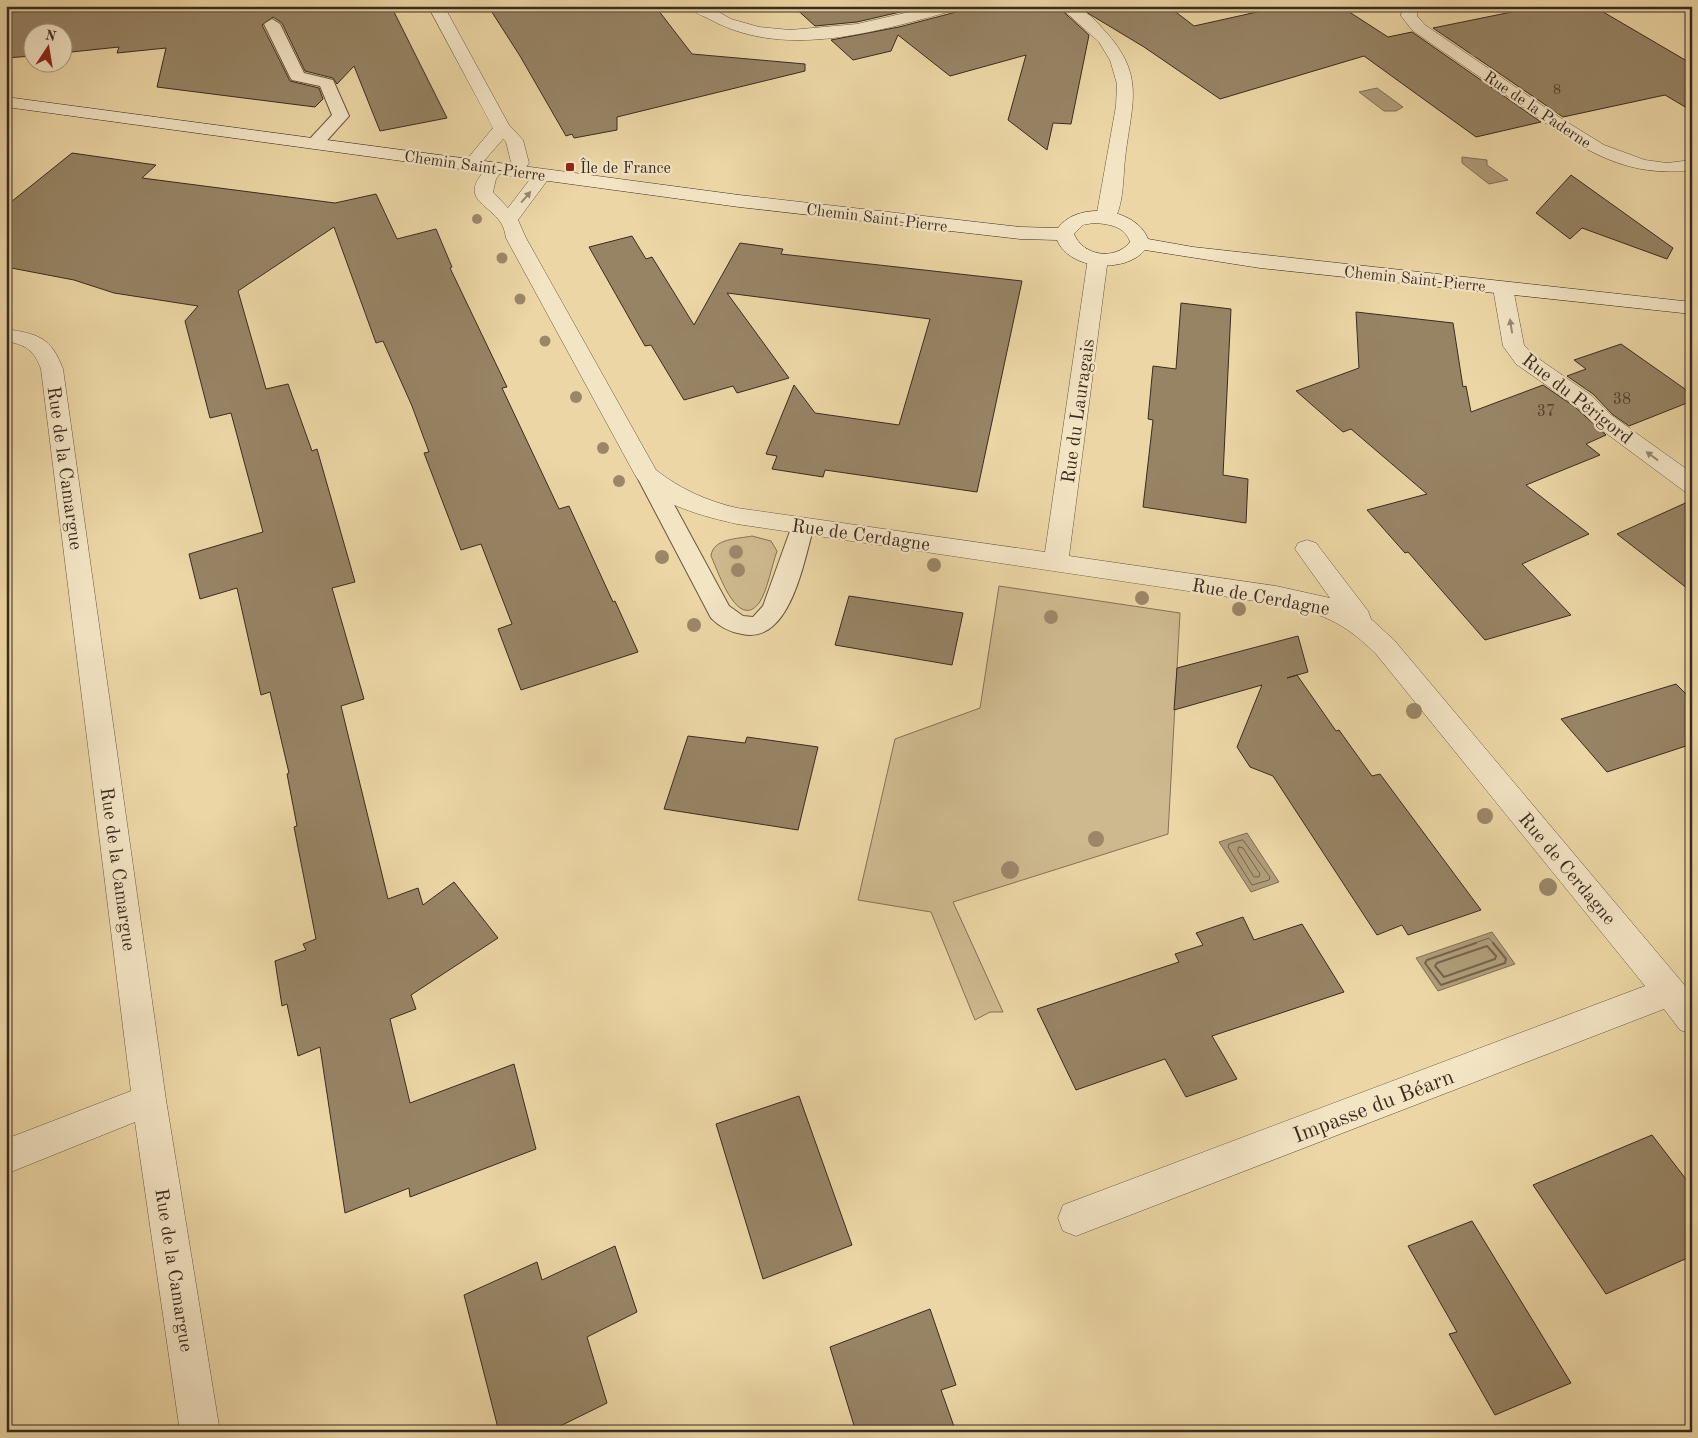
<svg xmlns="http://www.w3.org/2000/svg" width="1698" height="1438" viewBox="0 0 1698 1438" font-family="'Old Standard TT',serif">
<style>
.green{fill:#ceb98e;stroke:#847257}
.water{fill:#af9c78;stroke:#806f55}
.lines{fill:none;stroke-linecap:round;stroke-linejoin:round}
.shore-far1{stroke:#74644c;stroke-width:1}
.shore{stroke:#74644c;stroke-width:2}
.building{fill:#978465;stroke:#3a2b20}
.lane-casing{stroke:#665641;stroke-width:2}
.street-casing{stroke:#665641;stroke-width:1}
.secondary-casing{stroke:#3a2b20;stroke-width:1}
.lane{fill:#f3e4c4;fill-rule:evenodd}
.street{fill:#f3e4c4;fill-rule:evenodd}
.secondary{fill:#f3e4c4;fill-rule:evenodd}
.tree{fill:#9b8768}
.oneway{fill:#968872}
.poi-dot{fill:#8f2418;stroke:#f3e4c4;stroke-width:2}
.labels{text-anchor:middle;stroke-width:4.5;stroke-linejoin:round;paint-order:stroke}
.far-number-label{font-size:14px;fill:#514131}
.far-street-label{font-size:16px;fill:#3a2b20;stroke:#f3e4c4}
.far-poi-label{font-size:16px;fill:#3a2b20;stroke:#f3e4c4;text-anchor:start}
.number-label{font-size:16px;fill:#514131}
.street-label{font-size:19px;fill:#3a2b20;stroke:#f3e4c4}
.near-street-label{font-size:22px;fill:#3a2b20;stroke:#f3e4c4}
</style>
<rect width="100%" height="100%" fill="#ecd6a5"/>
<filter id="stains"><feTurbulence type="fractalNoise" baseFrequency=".004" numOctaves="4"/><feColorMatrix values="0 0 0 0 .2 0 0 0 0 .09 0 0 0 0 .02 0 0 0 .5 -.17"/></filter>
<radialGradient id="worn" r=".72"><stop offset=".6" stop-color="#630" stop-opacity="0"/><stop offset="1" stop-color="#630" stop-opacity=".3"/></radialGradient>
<path class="green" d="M752,536L771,541L777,551C772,565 767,592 759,603C737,632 717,568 711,556C713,538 738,539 752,536Z
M999,586L1180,613L1168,834L953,902L1003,1012H990L975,1020L931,912L858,900L895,739L980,708Z"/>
<path class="water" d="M1377,88L1403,107L1396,111H1384L1359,92Z
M1462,157L1487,160V165L1508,180L1489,184L1462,163Z
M1247,833L1279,882L1251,892L1219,842Z
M1492,932L1515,964L1438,991L1416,958Z"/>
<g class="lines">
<path class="shore-far1" d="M1243,840L1270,877L1269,880L1252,885L1228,847L1229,844Z
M1239,847L1243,848L1260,874L1259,877H1254L1238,851Z
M1472,944L1489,938L1494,944"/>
<path class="shore" d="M1476,943L1427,960L1425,963L1441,985L1505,963L1506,959L1493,943
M1487,946L1496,956L1495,959L1444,977L1435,966L1437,963Z"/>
</g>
<path class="building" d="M77,6H391L447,118L380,131L354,66L337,84L333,78L305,71L282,23L273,17L262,25L290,81L319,88L323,99L315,107L157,87L166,48L117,53L119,47L62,53V32H32V56L6,58V13Z
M488,6H655L692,54L805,64V71L617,117V130L574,138L572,134L566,136L520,56Z
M793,6H926L857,22L815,26Z
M964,6H1057L1089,35L1071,124L1053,123L1047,150L1008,120L1026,55L950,76L898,35L891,51L853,60L831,40L899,27L960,11Z
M1076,6H1168L1194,26L1284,6H1340L1388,37L1412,32L1541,122L1476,137L1364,56L1220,99L1144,47Z
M1541,6H1593L1692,64V111L1665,95L1563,117L1433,28Z
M72,153L156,165L142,178L335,203L376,194L397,239L436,229L452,267L450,268L507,387L502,388L559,509L569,506L613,602L615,601L638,652L521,690L498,629L512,624L481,544L461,550L424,453L429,452L412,406L383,341L376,343L334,227L238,291L266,389L288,384L312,451L317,449L355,582L332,588L364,699L341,706L388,899L418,888L423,905L454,882L498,938L411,995L416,1009L390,1019L410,1103L514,1064L536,1149L410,1197L409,1188L345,1213L320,1047L298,1056L287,1004L282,1006L275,961L306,950L303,944L316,939L294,827L297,826L287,774L289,773L270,692L261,695L237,588L200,599L189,554L263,532L231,413L210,418L185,321L198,306L114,293L74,280L6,267V206Z
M1571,175L1673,248L1667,259L1582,228L1570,239L1536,213Z
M632,236L646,259L652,257L694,325L740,243L783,249L781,254L1022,281L977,492L825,470L823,477L772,469L777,456L766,454L794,385L815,413L899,425L930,319L727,293L789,378L737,393L733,386L684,400L651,345L645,346L589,247Z
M1181,303L1231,309L1223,475L1248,479L1246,523L1143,507L1153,420L1148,419L1153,366L1176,369Z
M1356,312L1453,323L1463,387L1466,386L1471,412L1543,385L1575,407L1606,435L1586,444L1600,455L1526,485L1589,534L1522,564L1571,615L1485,640L1408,552L1405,553L1367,510L1427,494L1351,429L1343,432L1296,391L1359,368Z
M1621,344L1692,394V401L1629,426L1612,414L1593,394L1567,376L1586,369L1574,360Z
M1692,500V592L1617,534Z
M849,596L963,613L952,665L835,645Z
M1298,636L1308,672L1287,678L1297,675L1336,731L1339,730L1372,776L1380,774L1481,910L1408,935L1402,925L1377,935L1273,776L1250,767L1237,747L1262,685L1174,710L1177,668Z
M1676,684L1692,700V744L1607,772L1561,719Z
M688,736L745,743L747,737L818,747L798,830L664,809Z
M1243,917L1254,940L1302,924L1344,992L1212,1036L1237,1079L1186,1097L1165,1059L1076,1090L1037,1009L1179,962L1175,954L1203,945L1196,933Z
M799,1096L852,1245L763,1279L716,1124Z
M1652,1135L1692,1187V1256L1606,1294L1533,1185Z
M1472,1221L1571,1383L1495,1415L1449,1334L1457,1332L1408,1246Z
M615,1246L637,1312L587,1337L607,1403L548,1432H499L464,1295L537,1262L542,1280Z
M930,1309L956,1385L941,1390L956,1432H856L830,1347Z"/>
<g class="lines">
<g class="lane-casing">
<path id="lane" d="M272,19L280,24L304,73L333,80L349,116L321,147H309L306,143L332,115L320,86L292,80L290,77L264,24Z
M647,468L655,470L658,475L729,606L743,616L753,617L763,606L794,520L802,518L810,520L814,526C804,559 791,645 742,634C730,632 720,627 711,618L636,475L639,470Z"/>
</g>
<g class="street-casing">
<path id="street" d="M428,6H444L509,125L523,140L529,163C523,172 519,177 508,174L505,170L511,162L506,142L503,139L477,169H465L462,165L493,128Z
M688,6H708L731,19L759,27L790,30L857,24L935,6H962L959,9C882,30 787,61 711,20C704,16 693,13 688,6Z
M1059,6C1082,6 1089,13 1104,30C1147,76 1131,104 1125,159C1123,177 1124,206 1113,222H1099L1096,218L1116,106L1117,84L1110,60L1099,42Z
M1403,6H1419L1417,16L1425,25L1562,119L1604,145L1645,160L1667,163L1692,160V170C1616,180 1569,139 1510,98C1478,76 1446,53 1413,31L1401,16Z
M495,163L501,164L504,168L496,179L493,192L508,208L537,170H549L552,174L518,220L526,238L656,470C680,489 707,501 737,508L1045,552L1088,258L1091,254H1105L1108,258L1069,556L1276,586L1330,598L1295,549L1298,543L1307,540L1316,543L1368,611L1371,619L1394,640L1692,994V1034L1680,1030L1664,1009L1076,1236L1063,1231L1058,1218L1063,1205L1645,986L1376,654C1344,622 1320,612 1276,604L737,524C706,517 653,504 635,475L506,238C505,233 504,227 501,223C490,205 462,200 481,175C485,169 487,164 495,163Z
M1503,282L1510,284L1513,288L1524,345L1532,354L1592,396L1611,415L1692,473V493L1684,491L1595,425L1576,406L1516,364L1503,346L1493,288L1496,284Z
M6,329C38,334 51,337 63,369L166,1100L220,1432H180L135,1122L6,1174V1139L131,1091L41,369C34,350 26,345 6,341Z"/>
</g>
<g class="secondary-casing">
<path id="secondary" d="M6,97L739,195L1020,227L1058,228C1077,201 1136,207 1148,239L1193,247L1692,302V314L1260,268L1145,250C1125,274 1069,270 1057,240L1020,239L739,207L6,107ZM1094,223C1109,224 1125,226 1130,242C1115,261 1083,256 1074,234L1083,225Z"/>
</g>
<use href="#lane" class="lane"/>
<use href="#street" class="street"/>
<use href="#secondary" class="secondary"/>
</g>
<g class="tree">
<circle cx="1475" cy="52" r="4.5"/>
<circle cx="1560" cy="109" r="5"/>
<circle cx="477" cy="219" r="5"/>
<circle cx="502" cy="258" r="5.5"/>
<circle cx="520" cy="299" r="5.5"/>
<circle cx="545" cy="341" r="5.5"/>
<circle cx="576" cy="397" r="6"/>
<circle cx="603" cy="448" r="6"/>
<circle cx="619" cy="481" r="6"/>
<circle cx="736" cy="552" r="7"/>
<circle cx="662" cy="557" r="7"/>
<circle cx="934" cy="565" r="7"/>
<circle cx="738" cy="570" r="7"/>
<circle cx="1142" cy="598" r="7"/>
<circle cx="1239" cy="609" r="7"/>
<circle cx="1051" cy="617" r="7"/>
<circle cx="694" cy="625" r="7"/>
<circle cx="1414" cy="711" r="8"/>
<circle cx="1485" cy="816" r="8"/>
<circle cx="1096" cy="839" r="8"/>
<circle cx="1010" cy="870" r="9"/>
<circle cx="1548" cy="887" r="9"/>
</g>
<defs><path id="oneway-solid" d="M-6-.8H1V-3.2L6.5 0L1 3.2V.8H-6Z" transform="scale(1.25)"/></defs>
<g class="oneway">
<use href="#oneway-solid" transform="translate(526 197) rotate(-49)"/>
<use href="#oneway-solid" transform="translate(1511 326) rotate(-99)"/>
<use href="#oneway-solid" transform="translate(1652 456) rotate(-144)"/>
</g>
<rect class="poi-dot" x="565" y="162" width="10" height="10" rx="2.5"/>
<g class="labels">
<g class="far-number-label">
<text x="1557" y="94">8</text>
</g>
<g class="far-street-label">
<text transform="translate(1538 109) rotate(34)" y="6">Rue de la Paderne</text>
<text transform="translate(475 165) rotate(8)" y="6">Chemin Saint-Pierre</text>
<text transform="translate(877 217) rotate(7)" y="6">Chemin Saint-Pierre</text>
<text transform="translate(1415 278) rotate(6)" y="6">Chemin Saint-Pierre</text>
</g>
<g class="far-poi-label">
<text x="580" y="173">Île de France</text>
</g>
<g class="number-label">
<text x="1622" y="404">38</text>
<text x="1546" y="416">37</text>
</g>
<g class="street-label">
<text transform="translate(1578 398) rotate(38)" y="7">Rue du Périgord</text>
<text transform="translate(1077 411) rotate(-82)" y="7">Rue du Lauragais</text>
<text transform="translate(66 468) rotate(82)" y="7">Rue de la Camargue</text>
<text transform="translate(861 534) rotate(8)" y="7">Rue de Cerdagne</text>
<text transform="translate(1261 596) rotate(10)" y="7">Rue de Cerdagne</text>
<text transform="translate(1568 868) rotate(50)" y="7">Rue de Cerdagne</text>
<text transform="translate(119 869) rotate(82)" y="7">Rue de la Camargue</text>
<text transform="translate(175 1270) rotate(81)" y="7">Rue de la Camargue</text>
</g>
<g class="near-street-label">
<text transform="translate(1373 1105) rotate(-21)" y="8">Impasse du Béarn</text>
</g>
</g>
<rect width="1698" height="1438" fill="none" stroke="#ecd6a5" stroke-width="25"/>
<rect x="8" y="8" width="1683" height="1423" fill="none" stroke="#3a2b20" stroke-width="2.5"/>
<rect x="12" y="12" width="1673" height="1413" fill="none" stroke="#3a2b20"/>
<g transform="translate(48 48) rotate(12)"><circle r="24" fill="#f3e4c4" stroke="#a99a82"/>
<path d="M0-4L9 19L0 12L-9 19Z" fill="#8f2418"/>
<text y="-8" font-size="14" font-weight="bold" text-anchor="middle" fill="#3a2b20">N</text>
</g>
<rect width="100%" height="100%" filter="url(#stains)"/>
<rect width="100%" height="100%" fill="url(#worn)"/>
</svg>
